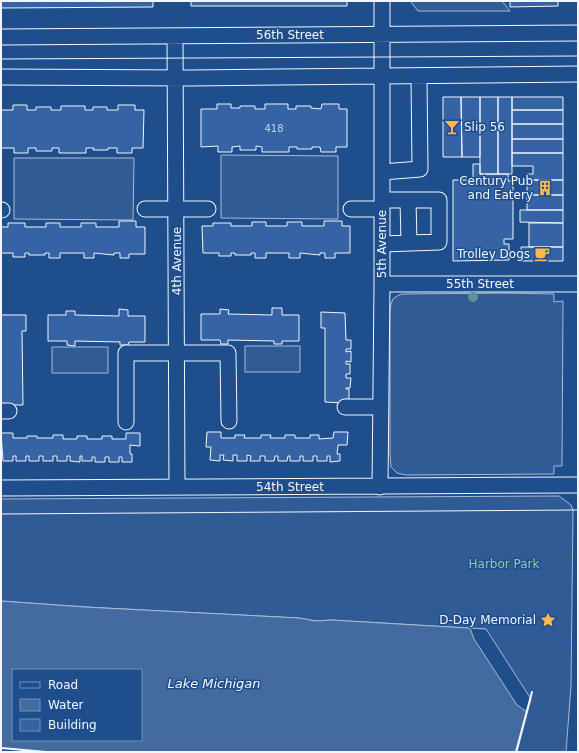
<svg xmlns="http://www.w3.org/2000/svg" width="579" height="753" viewBox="0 0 579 753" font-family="'DejaVu Sans',sans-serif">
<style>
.built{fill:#305b95;stroke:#a8bbd7}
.water{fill:#446ba0;stroke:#a8bbd7;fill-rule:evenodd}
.pier{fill:#1f4e8c;stroke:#a8bbd7}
.building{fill:#3563a3;stroke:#f2f6ff}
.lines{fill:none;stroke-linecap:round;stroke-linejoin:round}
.minor-casing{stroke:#f2f6ff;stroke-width:17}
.minor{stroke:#1f4e8c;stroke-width:15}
.tram{stroke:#f2f6ff;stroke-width:1}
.wall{stroke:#f2f6ff;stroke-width:2}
.tree{fill:#61919a}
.labels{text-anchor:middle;stroke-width:3;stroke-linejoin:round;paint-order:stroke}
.number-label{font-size:10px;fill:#c3d1e8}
.street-label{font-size:12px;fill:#f2f6ff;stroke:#1f4e8c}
.poi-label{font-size:12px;fill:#f2f6ff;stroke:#1f4e8c;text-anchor:end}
.park-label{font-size:12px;fill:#97c8a6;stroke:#1f4e8c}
.water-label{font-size:13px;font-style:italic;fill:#f2f6ff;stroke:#1f4e8c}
</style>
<rect width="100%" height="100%" fill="#1f4e8c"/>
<path class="built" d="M410,1H502L510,11H418Z
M221,155L338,156V219L221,218Z
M14,158H134L133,220L14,219Z
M505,293L554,294V302L563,301L562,466H554V474L406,475L397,473L391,467L390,455V311L391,304L393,299L397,296L402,294Z
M245,346H300V372H245Z
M52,347H108V373H52Z
M559,496L571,505L573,510L571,686L566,752H517L530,702L484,629L331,620L316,621L299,618L85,607L1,601V499Z"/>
<path class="water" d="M1,601L85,607L299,618L316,621L331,620L484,629L530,702L516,752H46L1,748ZM13,670H141V740H13Z"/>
<path class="pier" d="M470,628L486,629L531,699L527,712L517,705L474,639Z"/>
<path class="building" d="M1,1H153V7L1,8Z
M191,1H347V6H191Z
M510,1H558V6L510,7Z
M443,97H461L462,157H443Z
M461,97H480V157H462Z
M480,97H498V174H480Z
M498,97H512V174H498Z
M512,97H563V110H512Z
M217,104H231V108H240V106H255V109H265V104H288V109H296V106H311V108L321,109L322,104H339V109H347V147H336V152H321L320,147H312V149H297V147H289V152H262V147L256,146V150H240V146L232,147V152H218V146L201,147V109H217Z
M13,105H27V110H36V107H51V110H61V106H85V110H93V107H107V110H118V105H135V110H144L143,148H132V153H117V148H108V150H93L94,148H86V153H59V148H52V151H36V148H28V153H14V148H1V110H13Z
M512,110H563V124H512Z
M512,124H563V139H512Z
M512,139H563V153H512Z
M512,153H563V180H527V174H533V166H512Z
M473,164H480V174H508V181H513V239H504V244H509V260L453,261V180H473Z
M527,180H563V195H527Z
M527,195H563V210H527Z
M520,210H563V223L520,222Z
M119,221H136V227H145V254H129V258H120V253H114V255L94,253V258H84V253H60V258H49V253H45V255H29V253H25V257H13V253H1V227H8V223H25V227H46V223H60V227H81V223H96V227H119Z
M324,221H342V226H350V253H335V258H325V253H320V255L300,253V258H289V253H266V258H255V253H251V255H235V253H231V256H219V253H203L202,226H213V223H231V226H252V222H266V226H287V222H302V226H324Z
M529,223H563V247H529Z
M521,247H563V261H521Z
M272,308H282V315H299V341H282V344H274V341L228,340V344H221L220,340H201V314H220V309L229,310L228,314L272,315Z
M119,309L128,310V316H145V342H129L128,345H120V342L75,341V346L67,345V341H48V315H66V311H75V315L119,316Z
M321,312L345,313L346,340H351V349H346V352L351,351V362L346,361V364H350V374H346V378H351L350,388H346V389H349V399H346V403L325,402V328H321Z
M1,315H26V331H22L23,405H2V402H1Z
M207,432H221V438H235V435H245L244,438H261V435H271L270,438H285V435H295V438H310V435H319V439L333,438L334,432H348L347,445H338L337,454H340V461L330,462V456H327V461H317V456H313V461H303V456H300V461H290V456H288L287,461H278V456H275L274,461H265V456H260V461H250L251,456L247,455V461H237V455H233V461L223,460L224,455H220V461L210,460L211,447H206Z
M1,433H13V438H27V436H37V438H53V435H63V439H77V436H87V439H102V436H112V439H126V433H140V446L130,445V454H132V462H122V457H119V462H109V457H105V462H95V457H92V461H82V456H80V462L70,461V456H67V461H57V456H53V461H43V456H39V461H29V456H26V461H16V456H13V461H3Z"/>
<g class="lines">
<g class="minor-casing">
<path id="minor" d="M175,36L177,487
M1,37L578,33
M1,77L190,78L578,74
M382,172L420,169L419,76
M408,200L409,243
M145,209H208
M351,209H382
M1,210H2
M382,244L439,242V200H382
M382,284H578
M345,407H381
M1,411H9
M126,422V353H228L229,421
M380,487L382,284V1
M1,488L578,485"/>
</g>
<use href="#minor" class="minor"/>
<path class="tram" d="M1,59L578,56
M1,514L578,510"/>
<path class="wall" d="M1,748L46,752
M516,752L532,692"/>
</g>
<circle class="tree" cx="473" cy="297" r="5"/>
<defs>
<g id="bar-bare" transform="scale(1.2)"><path d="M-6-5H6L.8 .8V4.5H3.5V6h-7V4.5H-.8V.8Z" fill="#ffb74d" stroke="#1f4e8c" stroke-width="2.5" paint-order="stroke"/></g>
<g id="building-bare" transform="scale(1.2)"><path d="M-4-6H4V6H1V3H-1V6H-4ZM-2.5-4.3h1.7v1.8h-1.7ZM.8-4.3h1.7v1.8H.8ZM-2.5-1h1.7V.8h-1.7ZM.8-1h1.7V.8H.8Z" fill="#ffb74d" stroke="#1f4e8c" stroke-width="2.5" paint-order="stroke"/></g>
<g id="cafe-bare" transform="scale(1.2)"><path d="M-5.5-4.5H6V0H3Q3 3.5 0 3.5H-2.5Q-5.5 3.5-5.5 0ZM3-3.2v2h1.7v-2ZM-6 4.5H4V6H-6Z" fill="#ffb74d" stroke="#1f4e8c" stroke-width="2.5" paint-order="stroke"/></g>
<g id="sight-bare" transform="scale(1.2)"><path d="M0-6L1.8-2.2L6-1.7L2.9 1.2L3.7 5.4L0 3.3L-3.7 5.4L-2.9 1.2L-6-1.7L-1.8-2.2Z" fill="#ffb74d" stroke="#1f4e8c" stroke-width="2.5" paint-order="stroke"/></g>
</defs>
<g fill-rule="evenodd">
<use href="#bar-bare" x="452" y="127"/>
<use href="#building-bare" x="545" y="188"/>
<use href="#cafe-bare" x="542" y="254"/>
<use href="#sight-bare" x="548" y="620"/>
</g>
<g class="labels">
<g class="number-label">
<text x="274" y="132">418</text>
</g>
<g class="street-label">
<text x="290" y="39">56th Street</text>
<text transform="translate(382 244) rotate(-90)" y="4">5th Avenue</text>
<text transform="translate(177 261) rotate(-90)" y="4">4th Avenue</text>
<text x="480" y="288">55th Street</text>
<text x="290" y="491">54th Street</text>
</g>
<g class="poi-label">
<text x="464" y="131" text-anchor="start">Slip 56</text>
<text x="533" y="185">Century Pub<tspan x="533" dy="14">and Eatery</tspan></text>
<text x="530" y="258">Trolley Dogs</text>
<text x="536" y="624">D-Day Memorial</text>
</g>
<g class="park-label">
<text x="504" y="568">Harbor Park</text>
</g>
<g class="water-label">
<text x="214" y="688">Lake Michigan</text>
</g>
</g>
<rect width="579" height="753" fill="none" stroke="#f2f6ff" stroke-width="4"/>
<rect x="12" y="669" width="130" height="72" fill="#1f4e8c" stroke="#7391ba"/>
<rect x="20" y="682" width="20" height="6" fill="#1f4e8c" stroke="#7391ba"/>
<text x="48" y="689" font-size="12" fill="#f2f6ff">Road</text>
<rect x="20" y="699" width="20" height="12" fill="#446ba0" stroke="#7391ba"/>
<text x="48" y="709" font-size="12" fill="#f2f6ff">Water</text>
<rect x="20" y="719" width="20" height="12" fill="#3563a3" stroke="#7391ba"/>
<text x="48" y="729" font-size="12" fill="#f2f6ff">Building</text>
</svg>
